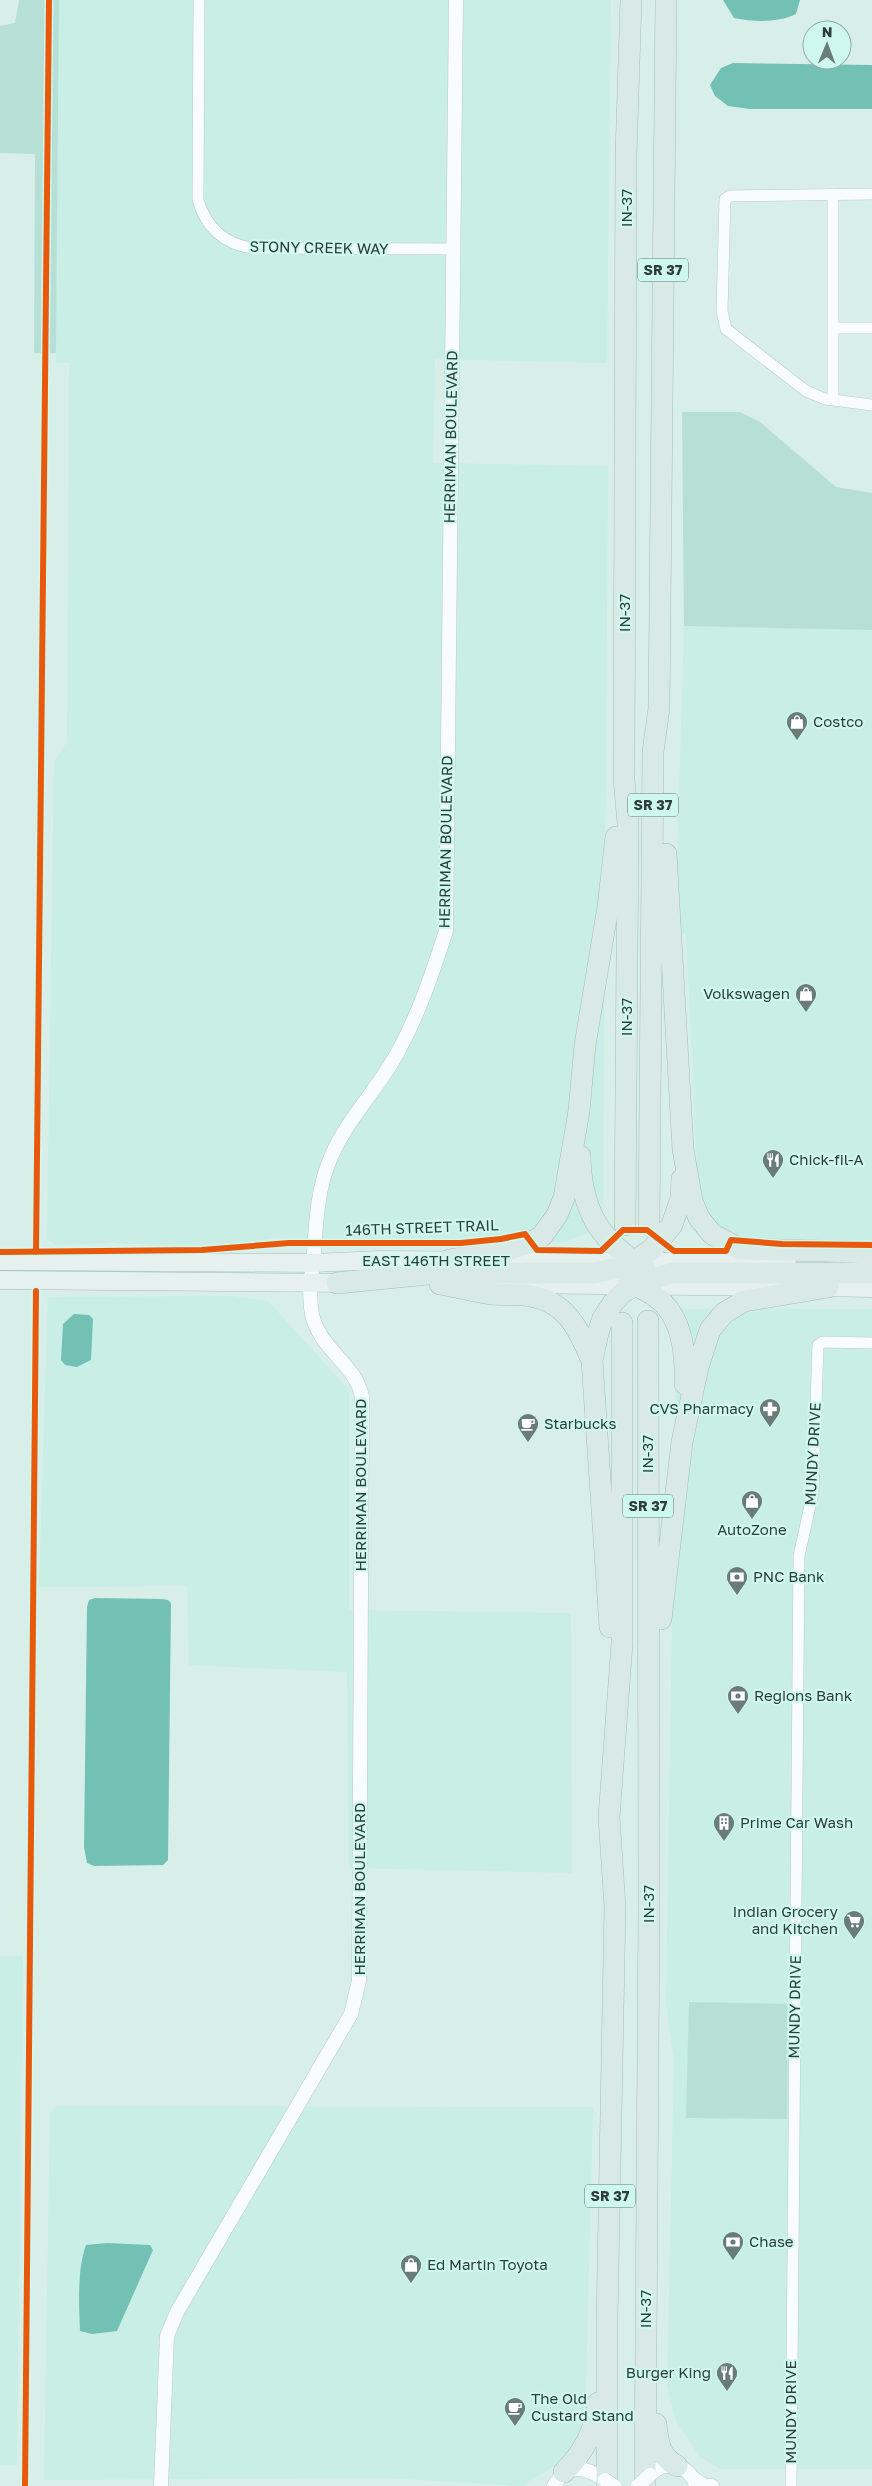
<svg xmlns="http://www.w3.org/2000/svg" width="872" height="2486" viewBox="0 0 872 2486" font-family="'Golos Text',sans-serif">
<style>
.built{fill:#c8eee6}
.green{fill:#b6dfd6}
.water{fill:#73c1b4}
.lines{fill:none;stroke-linecap:round;stroke-linejoin:round}
.minor-casing{stroke:#b8cac6;stroke-width:12}
.tertiary-casing{stroke:#b8cac6;stroke-width:15}
.primary-casing{stroke:#a4bdb8;stroke-width:19}
.motorway-casing{stroke:#a4bdb8;stroke-width:22}
.minor{stroke:#f9fcfc;stroke-width:11}
.tertiary{stroke:#f9fcfc;stroke-width:14}
.primary{stroke:#e6f1ef;stroke-width:18}
.motorway{stroke:#d9eae6;stroke-width:21}
.tertiary-bridge-casing{stroke:#b8cac6;stroke-width:15;stroke-linecap:butt}
.tertiary-bridge{stroke:#f9fcfc;stroke-width:14}
.cycleway-casing{stroke:#cef8ef;stroke-width:9}
.cycleway{stroke:#e8590c;stroke-width:6}
.labels{text-anchor:middle;stroke-width:4.5;stroke-linejoin:round;paint-order:stroke}
.shield{fill:#cef8ef;stroke:#5e7671;stroke-width:1}
.shield-label{font-size:14px;font-weight:bold;fill:#2e3e3b}
.street-label{font-size:15px;fill:#2e3e3b;stroke:#cef8ef}
.poi-label{font-size:15px;fill:#2e3e3b;stroke:#cef8ef;text-anchor:start}
</style>
<rect width="100%" height="100%" fill="#d8eee9"/>
<path class="built" d="M59,0H611L607,363L435,359L433,463L608,466L603,1207L601,1220L595,1230L566,1242L274,1238L251,1242L183,1246L110,1243L55,1245L47,1239L54,762L67,742L69,363H56Z
M684,626L872,630V1249L757,1246L722,1233L702,1204L698,1185L686,934L675,931Z
M233,1296L268,1301L349,1390V1610L571,1613L572,1873L349,1868L347,1672L189,1665L187,1586L39,1587L48,1297Z
M677,1309H872V2469H720L700,2457L676,2421L667,2386L674,2062L666,2003Z
M0,1956H23L17,2465H0Z
M57,2106L593,2107L585,2427L572,2455L522,2486L387,2478L44,2480L50,2114Z"/>
<path class="green" d="M19,0H59L56,353H34L35,154L0,153V26L15,23Z
M682,412H740L760,422L836,487L872,493V630L684,626Z
M689,2002L788,2004L787,2119L686,2118Z"/>
<path class="water" d="M723,0H800L796,14C777,23 755,22 734,18Z
M733,63L872,65V109H750L728,106L715,96L710,85L721,68Z
M74,1314L89,1315L93,1319L91,1360L77,1367L65,1365L61,1360L63,1324Z
M95,1598L162,1599L168,1600L171,1603L168,1860L163,1865L94,1866L87,1863L84,1847L87,1607L89,1600Z
M107,2243L150,2245L153,2250L117,2331L92,2334L80,2331C79,2304 77,2270 86,2245Z"/>
<g class="lines">
<g class="minor-casing">
<path id="minor" d="M199,0L198,200C206,227 224,244 252,248L453,249
M833,194V400
M872,194L730,196L725,199L722,311L726,329L806,391L825,399L872,405
M833,328H872
M791,2486L799,1556L813,1492L818,1345L823,1342L872,1343"/>
</g>
<g class="tertiary-casing">
<path id="tertiary" d="M650,2475C665,2459 690,2464 696,2486
M693,2478L704,2486H712
M161,2486L167,2336L177,2312L351,2014L359,1981L362,1397C356,1364 319,1349 312,1314C308,1295 312,1273 314,1253C316,1221 318,1186 331,1157C348,1117 381,1086 400,1048C420,1011 433,971 446,931L456,0
M554,2486C567,2462 586,2467 605,2480"/>
</g>
<g class="primary-casing">
<path id="primary" d="M0,1261L313,1263L380,1260L635,1262L787,1260
M0,1280L349,1283
M500,1284L789,1287
M815,1287L872,1288"/>
</g>
<g class="motorway-casing">
<path id="motorway" d="M666,854L683,1149L692,1201L699,1218L712,1234L740,1249L861,1252L872,1256
M580,1156C581,1210 599,1240 644,1268
M649,1224L653,752L659,708L666,0
M625,1225L628,823L624,780L626,155L631,0
M449,1260L506,1250L530,1243L542,1236L557,1215L564,1198L579,1111L585,1045L608,907L616,837
M629,1281C638,1287 648,1291 656,1297C683,1316 686,1355 685,1384
M337,1283L438,1273H594L628,1266L652,1249L672,1225L681,1198L682,1179
M440,1284C458,1287 476,1292 493,1294C504,1295 514,1294 524,1295C565,1299 578,1327 592,1361
M661,1619L682,1442L698,1367L710,1330L724,1313L744,1301L828,1287
M610,1627L592,1361L598,1333L603,1318L613,1303L622,1293L635,1285L663,1276L673,1273H872
M656,2424C658,2443 659,2456 677,2466
M564,2472C584,2452 595,2431 598,2403
M607,2486V2320L615,1907L609,1817L622,1644V1323
M645,2486L649,1907L648,1321"/>
</g>
<use href="#minor" class="minor"/>
<use href="#tertiary" class="tertiary"/>
<use href="#primary" class="primary"/>
<use href="#motorway" class="motorway"/>
<g class="tertiary-bridge-casing">
<path id="tertiary-bridge" d="M605,2480L614,2486
M638,2486L650,2475"/>
</g>
<use href="#tertiary-bridge" class="tertiary-bridge"/>
<g class="cycleway-casing">
<path id="cycleway" d="M0,1252L202,1250L289,1243H461L501,1239L525,1234L537,1250L601,1251L623,1230H647L674,1251H726L731,1240L782,1244L872,1245
M36,1252L49,0
M25,2486L36,1291"/>
</g>
<use href="#cycleway" class="cycleway"/>
</g>
<defs>
<g id="shop-pin" transform="scale(1.125)"><path d="M0 17L-7.5 6A9.5 9.5 0 1 1 7.5 6Z" fill="#6a7c78" stroke="#cef8ef"/><path d="M-5-2.5h2.3a2.7 3.5 0 0 1 5.4 0H5L5.5 6h-11ZM-1.5-2.5h3a1.5 2.3 0 0 0-3 0Z" fill="#fff"/></g>
<g id="restaurant-pin" transform="scale(1.125)"><path d="M0 17L-7.5 6A9.5 9.5 0 1 1 7.5 6Z" fill="#6a7c78" stroke="#cef8ef"/><path d="M-5-6h1v4h1v-4h1v4h1v-4h1v5L-1.5 .5V6h-2V.5L-5-1ZM5-6V6H3V1.5H1.5Q1.5-4 5-6Z" fill="#fff"/></g>
<g id="pharmacy-pin" transform="scale(1.125)"><path d="M0 17L-7.5 6A9.5 9.5 0 1 1 7.5 6Z" fill="#6a7c78" stroke="#cef8ef"/><path d="M-2-6h4v4h4v4h-4v4h-4v-4h-4v-4h4Z" fill="#fff"/></g>
<g id="cafe-pin" transform="scale(1.125)"><path d="M0 17L-7.5 6A9.5 9.5 0 1 1 7.5 6Z" fill="#6a7c78" stroke="#cef8ef"/><path d="M-5.5-4.5H6V0H3Q3 3.5 0 3.5H-2.5Q-5.5 3.5-5.5 0ZM3-3.2v2h1.7v-2ZM-6 4.5H4V6H-6Z" fill="#fff"/></g>
<g id="bank-pin" transform="scale(1.125)"><path d="M0 17L-7.5 6A9.5 9.5 0 1 1 7.5 6Z" fill="#6a7c78" stroke="#cef8ef"/><path d="M-6-4H6V4H-6ZM0-2.3a2.3 2.3 0 1 0 0 4.6a2.3 2.3 0 1 0 0-4.6Z" fill="#fff"/></g>
<g id="building-pin" transform="scale(1.125)"><path d="M0 17L-7.5 6A9.5 9.5 0 1 1 7.5 6Z" fill="#6a7c78" stroke="#cef8ef"/><path d="M-4-6H4V6H1V3H-1V6H-4ZM-2.5-4.3h1.7v1.8h-1.7ZM.8-4.3h1.7v1.8H.8ZM-2.5-1h1.7V.8h-1.7ZM.8-1h1.7V.8H.8Z" fill="#fff"/></g>
<g id="supermarket-pin" transform="scale(1.125)"><path d="M0 17L-7.5 6A9.5 9.5 0 1 1 7.5 6Z" fill="#6a7c78" stroke="#cef8ef"/><path d="M-6-5.5h2.5l.6 2H6L4.5 2H-2.5L-4.4-4H-6ZM-1.5 3.2a1.3 1.3 0 1 0 .1 0ZM3 3.2a1.3 1.3 0 1 0 .1 0Z" fill="#fff"/></g>
</defs>
<g fill-rule="evenodd">
<use href="#shop-pin" x="797" y="722"/>
<use href="#shop-pin" x="806" y="994"/>
<use href="#restaurant-pin" x="773" y="1160"/>
<use href="#pharmacy-pin" x="770" y="1409"/>
<use href="#cafe-pin" x="528" y="1424"/>
<use href="#shop-pin" x="752" y="1501"/>
<use href="#bank-pin" x="737" y="1577"/>
<use href="#bank-pin" x="738" y="1696"/>
<use href="#building-pin" x="724" y="1823"/>
<use href="#supermarket-pin" x="854" y="1921"/>
<use href="#bank-pin" x="733" y="2242"/>
<use href="#shop-pin" x="411" y="2265"/>
<use href="#restaurant-pin" x="727" y="2373"/>
<use href="#cafe-pin" x="515" y="2408"/>
</g>
<g class="labels">
<g class="shield">
<rect x="638" y="258.5" width="50" height="23" rx="4"/>
<rect x="628" y="793.5" width="50" height="23" rx="4"/>
<rect x="623" y="1494.5" width="50" height="23" rx="4"/>
<rect x="585" y="2184.5" width="50" height="23" rx="4"/>
</g>
<g class="shield-label">
<text x="663" y="275">SR 37</text>
<text x="653" y="810">SR 37</text>
<text x="648" y="1511">SR 37</text>
<text x="610" y="2201">SR 37</text>
</g>
<g class="street-label">
<text transform="translate(627 208) rotate(-90)" y="5">IN-37</text>
<text transform="translate(319 248) rotate(1)" y="5">STONY CREEK WAY</text>
<text transform="translate(451 437) rotate(-89)" y="5">HERRIMAN BOULEVARD</text>
<text transform="translate(625 613) rotate(-90)" y="5">IN-37</text>
<text transform="translate(446 842) rotate(-89)" y="5">HERRIMAN BOULEVARD</text>
<text transform="translate(627 1017) rotate(-90)" y="5">IN-37</text>
<text transform="translate(422 1228) rotate(-2)" y="5">146TH STREET TRAIL</text>
<text x="436" y="1266">EAST 146TH STREET</text>
<text transform="translate(648 1454) rotate(-90)" y="5">IN-37</text>
<text transform="translate(813 1454) rotate(-87)" y="5">MUNDY DRIVE</text>
<text transform="translate(361 1485) rotate(-90)" y="5">HERRIMAN BOULEVARD</text>
<text transform="translate(360 1889) rotate(-90)" y="5">HERRIMAN BOULEVARD</text>
<text transform="translate(649 1904) rotate(-90)" y="5">IN-37</text>
<text transform="translate(795 2007) rotate(-89)" y="5">MUNDY DRIVE</text>
<text transform="translate(646 2309) rotate(-90)" y="5">IN-37</text>
<text transform="translate(791 2412) rotate(-90)" y="5">MUNDY DRIVE</text>
</g>
<g class="poi-label">
<text x="813" y="727">Costco</text>
<text x="790" y="999" text-anchor="end">Volkswagen</text>
<text x="789" y="1165">Chick-fil-A</text>
<text x="754" y="1414" text-anchor="end">CVS Pharmacy</text>
<text x="544" y="1429">Starbucks</text>
<text x="752" y="1535" text-anchor="middle">AutoZone</text>
<text x="753" y="1582">PNC Bank</text>
<text x="754" y="1701">Regions Bank</text>
<text x="740" y="1828">Prime Car Wash</text>
<text x="838" y="1917" text-anchor="end">Indian Grocery<tspan x="838" dy="17">and Kitchen</tspan></text>
<text x="749" y="2247">Chase</text>
<text x="427" y="2270">Ed Martin Toyota</text>
<text x="711" y="2378" text-anchor="end">Burger King</text>
<text x="531" y="2404">The Old<tspan x="531" dy="17">Custard Stand</tspan></text>
</g>
</g>
<g transform="translate(827 45) rotate(1)"><circle r="24" fill="#cef8ef" stroke="#8eaea7"/>
<path d="M0-4L9 19L0 12L-9 19Z" fill="#6a7c78"/>
<text y="-8" font-size="14" font-weight="bold" text-anchor="middle" fill="#2e3e3b">N</text>
</g>
</svg>
